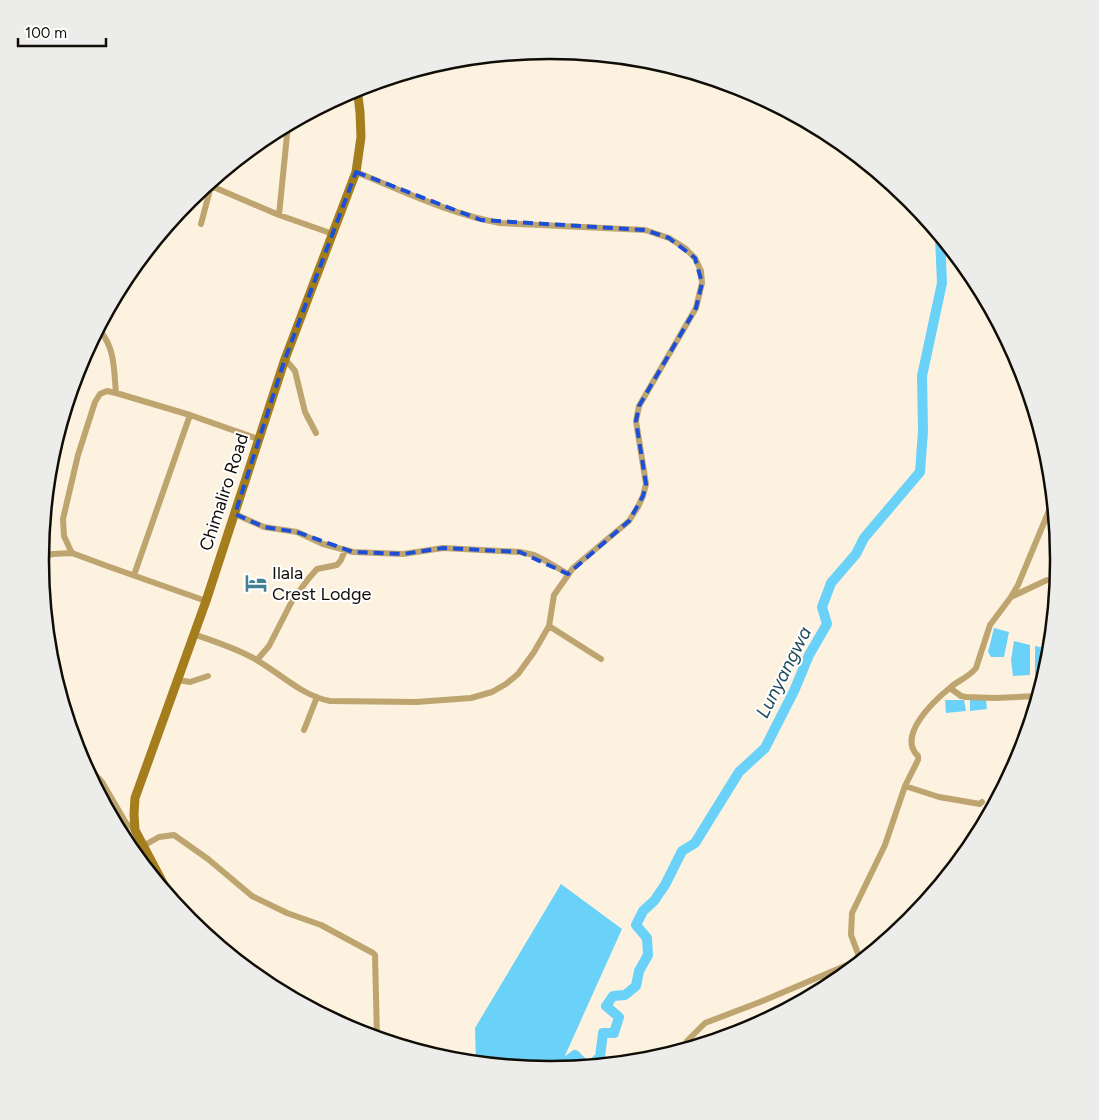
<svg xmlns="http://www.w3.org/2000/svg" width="1099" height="1120" viewBox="0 0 1099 1120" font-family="Figtree,sans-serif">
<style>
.water{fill:#6ad1f8}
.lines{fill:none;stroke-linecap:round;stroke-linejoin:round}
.river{stroke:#6ad1f8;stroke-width:10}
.street{stroke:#bea46f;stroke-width:6}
.secondary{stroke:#a47d1d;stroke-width:9}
.marked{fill:none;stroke:#1d4ed8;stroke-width:4;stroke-dasharray:10 6;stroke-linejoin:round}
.labels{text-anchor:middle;stroke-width:4;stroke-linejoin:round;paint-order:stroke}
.street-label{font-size:18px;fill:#100d07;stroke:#fff}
.poi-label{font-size:18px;fill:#100d07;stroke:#fff;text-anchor:start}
.water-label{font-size:19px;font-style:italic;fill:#1e4b5c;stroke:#fff}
.rim{fill:none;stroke:#100d07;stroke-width:2.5}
</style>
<rect width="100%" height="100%" fill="#fcf2df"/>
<path class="water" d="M994,628L1009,632L1004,657H991L988,652Z
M1014,641L1030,645V675L1013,676L1011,660Z
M1035,646L1050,649L1049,660L1044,675L1035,676Z
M970,699H986L987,709L970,711Z
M945,700H964L966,711L946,713Z
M561,884L622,929L559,1069H549L483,1063L476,1061L475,1028Z"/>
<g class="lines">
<path class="river" d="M590,1066L600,1057L603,1033H614L619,1017L606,1006L613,996L625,995L636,986L639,971L648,955L647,938L636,925L643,911L654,901L665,885L682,851L695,843L739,772L765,748L794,691L809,655L827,624L822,607L831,583L856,554L864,538L920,472L923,431L922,376L942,283L940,237
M571,1067L567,1061L575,1055L586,1066"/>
<path class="street" d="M279,215L288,125
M201,224L211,186L279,215L333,234
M101,332C115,349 114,371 116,393
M285,359L295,371L305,412L316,433
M235,514L264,527L297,532L323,544L353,552L403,554L443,548L520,552L534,555L546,561L568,574
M40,557L53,554L72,553
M134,575L190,415
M1011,597L1047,580
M206,601L107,566L72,553L69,547L64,536L63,519L78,455L95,402L100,394L107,391L116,393L190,415L258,439
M549,626L601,659
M193,634C214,641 236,648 255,659C280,673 302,696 330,701L416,702L471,698L492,692L506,684L518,674L534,652L549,626L554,595L573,568L629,521L638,507L643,496L646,484L636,421L639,406L696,308L702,283L701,271L695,258L685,248L669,238L645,230L500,223C450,214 403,191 356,172
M257,660L269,646L292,601L309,578L317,569L337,565L341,560L345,550
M178,680L190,682L208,676
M950,688L961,696L966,697L995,698L1038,696
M304,730L317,697
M81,759L102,782L126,823L135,830
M905,786L939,797L980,804L982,802
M119,830L126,823
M143,846L159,837L174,835L208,859L252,896L287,913L321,925L373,953L375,955L377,1038
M860,959L851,935L852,913L885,845L905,786L918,760V756C896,735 936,699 951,687C959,680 969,677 976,668L990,625L1011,597L1018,585L1053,501
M683,1049L687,1041L705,1023L760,1002L866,957"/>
<path class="secondary" d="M172,900L135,830L134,814L135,798L206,601L285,359L356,172L361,137L360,112L357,88"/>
</g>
<path class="marked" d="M356,172L481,220L645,230L669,238L695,258L702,283L696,308L639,406L636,421L646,484L643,496L629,521L568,574L520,552L443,548L403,554L353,552L297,532L264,527L235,514L285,359Z"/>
<defs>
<g id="hotel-bare" transform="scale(1.725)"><path d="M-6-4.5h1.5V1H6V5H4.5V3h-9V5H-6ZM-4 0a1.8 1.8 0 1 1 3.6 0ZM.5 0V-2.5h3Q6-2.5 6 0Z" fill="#427e95" stroke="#fff" stroke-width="2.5" paint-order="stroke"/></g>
</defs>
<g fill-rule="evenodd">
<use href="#hotel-bare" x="256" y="583"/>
</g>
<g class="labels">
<g class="street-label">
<text transform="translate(224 492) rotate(-72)" y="6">Chimaliro Road</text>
</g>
<g class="poi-label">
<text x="272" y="579">Ilala<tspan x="272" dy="21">Crest Lodge</tspan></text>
</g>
<g class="water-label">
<text transform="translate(783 672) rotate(-63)" y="7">Lunyangwa</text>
</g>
</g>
<path d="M0 0H1099V1120H0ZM549 59H550A500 500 0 0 1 1050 559V561A500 500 0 0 1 550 1061H549A500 500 0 0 1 49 561V559A500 500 0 0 1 549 59Z" fill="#ececeb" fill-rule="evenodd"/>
<path class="rim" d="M549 59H550A500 500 0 0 1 1050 559V561A500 500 0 0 1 550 1061H549A500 500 0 0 1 49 561V559A500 500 0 0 1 549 59Z"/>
<path d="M18 38v8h88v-8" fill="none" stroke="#100d07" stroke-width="2.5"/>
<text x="25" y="38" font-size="15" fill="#100d07" stroke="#ffffff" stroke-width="4" paint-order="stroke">100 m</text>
</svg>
